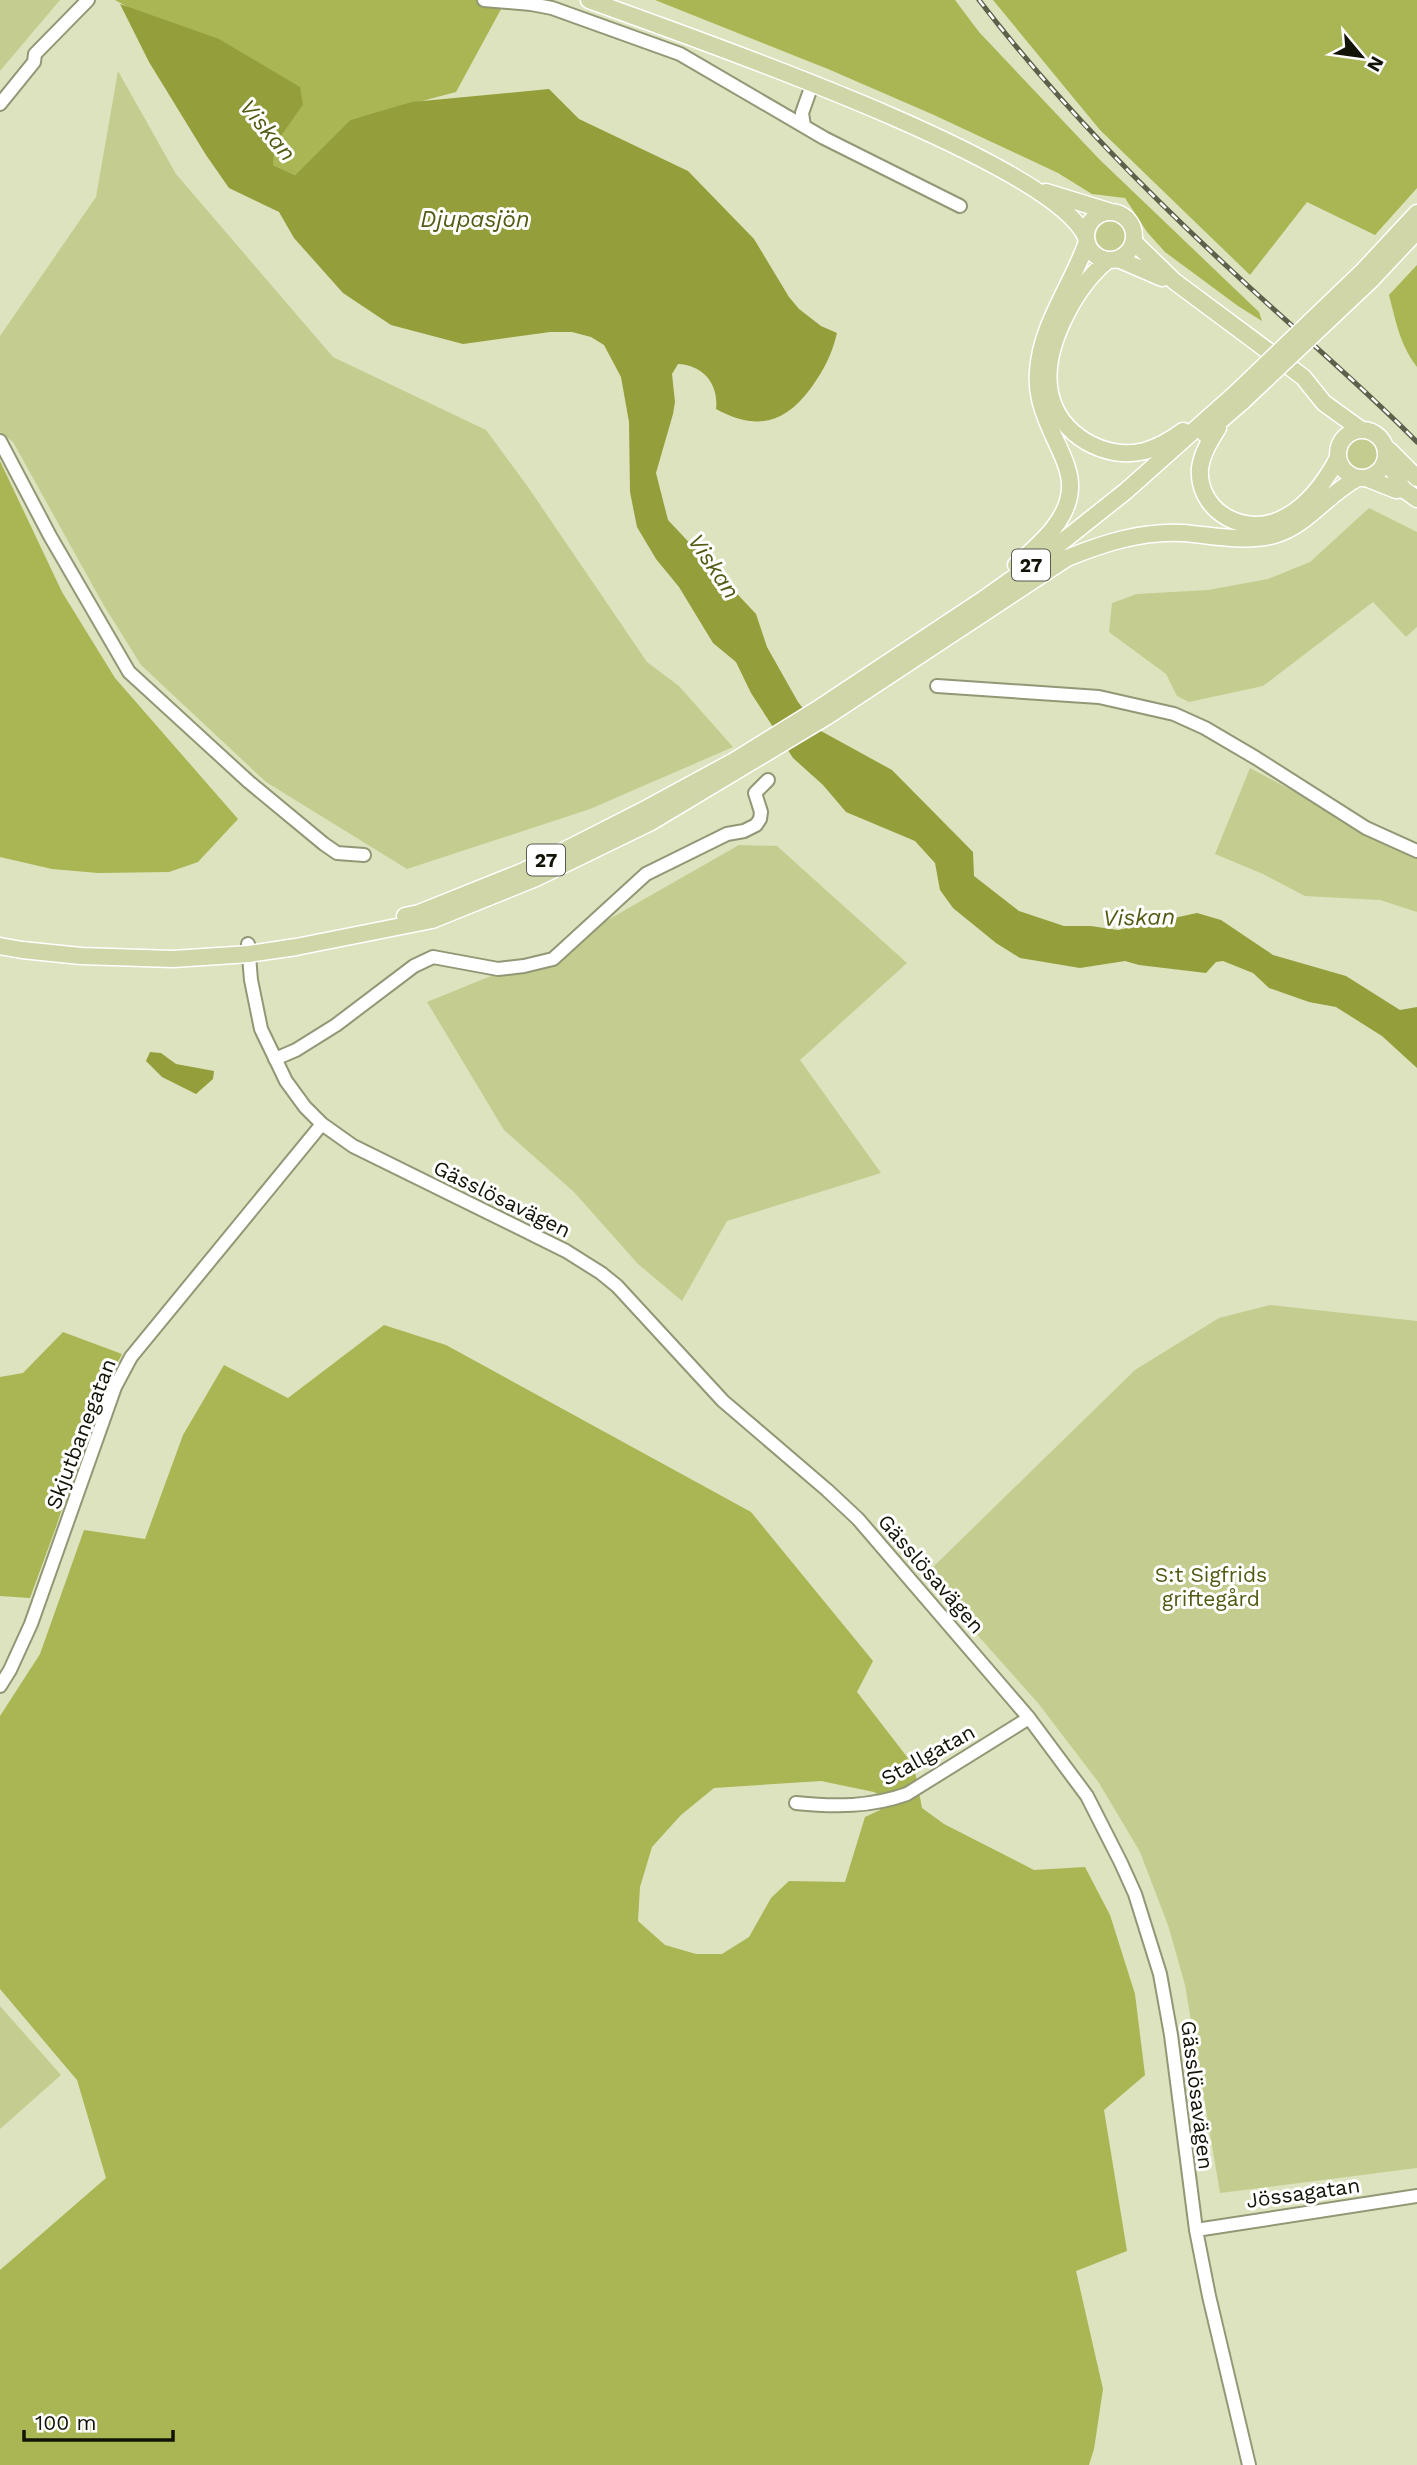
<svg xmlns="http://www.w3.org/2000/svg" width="1417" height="2465" viewBox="0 0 1417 2465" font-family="'Work Sans',sans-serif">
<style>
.green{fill:#c4cd8f}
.forest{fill:#aab553;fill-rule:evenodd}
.water{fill:#949e3a}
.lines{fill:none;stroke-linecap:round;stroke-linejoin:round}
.minor-casing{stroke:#929775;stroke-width:16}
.major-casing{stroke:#fff;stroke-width:19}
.minor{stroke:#fff;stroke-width:12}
.major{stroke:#d0d6a7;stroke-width:16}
.rail-casing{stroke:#5d604a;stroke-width:5}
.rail{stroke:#fff;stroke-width:2.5;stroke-dasharray:8;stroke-linecap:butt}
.major-bridge-casing{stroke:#fff;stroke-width:19;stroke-linecap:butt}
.major-bridge{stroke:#d0d6a7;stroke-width:16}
.labels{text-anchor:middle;stroke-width:6;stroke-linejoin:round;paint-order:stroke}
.shield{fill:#fff;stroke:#595a51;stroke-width:2}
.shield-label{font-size:19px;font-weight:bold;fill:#121407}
.street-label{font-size:21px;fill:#121407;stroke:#fff}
.park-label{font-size:21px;fill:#525910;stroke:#fff}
.water-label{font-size:23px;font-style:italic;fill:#545a12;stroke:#fff}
</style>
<rect width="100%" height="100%" fill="#dde3be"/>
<path class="green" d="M0,0H60L0,71Z
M118,71L176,174L333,357L486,430L528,487L647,662L679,686L733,747L590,809L407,869L266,782L141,665L103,604L13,442L0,432V336L96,197Z
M1096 236a15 15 0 1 1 30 0a15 15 0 1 1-30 0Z
M1346 454a16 16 0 1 1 32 0a16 16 0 1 1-32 0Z
M1369,508L1417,532V627L1406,637L1373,602L1263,686L1189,702L1177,696L1166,674L1109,632L1112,603L1137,594L1208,590L1268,579L1310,562Z
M1250,768L1325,808L1390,846L1417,859V912L1380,900L1305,896L1263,874L1215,854Z
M739,845L777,846L907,963L800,1060L881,1173L727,1221L682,1301L638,1264L574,1192L504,1130L427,1002L555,950Z
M1270,1305L1417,1321V2168L1220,2193L1185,1985L1168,1925L1140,1852L1099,1783L1038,1703L929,1581L933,1567L1135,1370L1219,1318Z
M0,2006L61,2075L0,2129Z"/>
<path class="forest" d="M115,0H506L456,92L350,120L295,175L273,165L274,144L303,105Z
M655,0H955L979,32L1099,159L1259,312L1262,321L1238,306L1165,252L1147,232L1125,198L1092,194L1058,173L934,115L828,69Z
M993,0H1417V188L1375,235L1307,202L1250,275L1100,130Z
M1417,265V367C1400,345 1396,322 1389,295Z
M0,461L62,592L115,678L238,819L198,862L169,872L98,873L52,869L0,857Z
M384,1325L446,1345L751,1512L873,1661L857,1692L914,1766L922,1808L944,1824L1034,1870L1085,1867L1110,1915L1135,1994L1145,2075L1104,2110L1127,2251L1076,2271L1103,2389L1094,2449L1089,2465H0V2270L106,2178L77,2080L0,1989V1716L40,1654L84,1530L145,1539L183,1435L224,1365L288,1398ZM821,1781L874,1792L881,1796L880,1810L865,1817L845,1882L789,1881L771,1898L749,1937L722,1954H696L665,1945L638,1921L640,1887L652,1847L681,1815L714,1788Z
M63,1332L122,1354L96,1405L56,1527L30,1598L0,1596V1377L23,1373Z"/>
<path class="water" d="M120,4L219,39L300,87L303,105L275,144L273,165L295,175L350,120L412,102L549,89L579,119L688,171L754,239L789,297L799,309L821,326L837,333C832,354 824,370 811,388C784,424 757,431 716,409C719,384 703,365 678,364L672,374L675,402L673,414L656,473L668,520L756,614L767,647L798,702L821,731L892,770L973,852L974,876L1019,911L1064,926H1091L1118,930L1197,913L1221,920L1273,955L1346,976L1400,1010L1417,1007V1068L1382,1036L1336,1007L1309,1002L1269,988L1253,973L1223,961L1216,962L1206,973L1139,965L1125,961L1080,968L1020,958L996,943L953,908L940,890L935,863L915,841L846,812L823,785L793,758L751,693L736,662L713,643L679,587L656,559L637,527L630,492L629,422L621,377L604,345L591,337L572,332H550L463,344L391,325L343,293L294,238L279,212L229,188L206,155L149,62Z
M150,1052L161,1053L176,1064L214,1071L213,1079L196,1094L162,1077L146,1061Z"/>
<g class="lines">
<g class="minor-casing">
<path id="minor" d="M484,0L531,4L552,8L680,54L824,138L960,206
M0,104L34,62L35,54L88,0
M804,126L802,113L812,85
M0,441L50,536L129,672L249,782L324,844L337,853L364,855
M937,686L1099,697L1174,714L1205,728L1256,758L1366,828L1417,851
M248,944L251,980L261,1029L286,1081L305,1107L322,1124L353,1146L566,1251L601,1273L617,1286L723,1401L827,1490L858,1519L1029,1718L1087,1796L1121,1863L1135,1894L1160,1974L1171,2035L1196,2230L1209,2296L1249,2465
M275,1059L296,1050L336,1025L414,966L433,957L498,969L524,966L553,959L646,874L727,834L744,831L756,825L760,819L761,812L755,793L768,780
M0,1686L10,1670L31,1624L115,1387L131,1357L322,1124
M796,1803C835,1807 871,1807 907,1794L1029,1718
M1196,2230L1417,2196"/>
</g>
<g class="major-casing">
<path id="major" d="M589,0C681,34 1051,160 1086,237
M1046,192L1108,211
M1086 236a24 24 0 1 1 48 0a24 24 0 1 1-48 0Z
M1134,242L1174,281L1303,377L1324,403L1360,429
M1118,259L1162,278
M1108,260C1075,287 1041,349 1050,393C1059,435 1105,461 1145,451C1159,447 1172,439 1183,431
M1364,270L1417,213
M1371,280L1417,231
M1218,428C1210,441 1202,453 1200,468C1197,508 1238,534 1274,522C1304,512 1324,484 1338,458
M1338 454a24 24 0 1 1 48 0a24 24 0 1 1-48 0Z
M1205,434L1243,401
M1389,450L1417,478
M1386,457L1403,489L1417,499
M1366,478L1396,490L1403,489
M1016,565C1039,545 1072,518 1070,483C1069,465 1057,445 1050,428C1042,409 1036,392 1038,371C1041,325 1072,285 1087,242
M405,916L419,913L524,871L640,812L734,761L821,707L981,601L1043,557L1126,491L1236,393
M0,946L22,950L81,956L173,959L249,954L296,947L432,920L536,878L651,822L826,717L1067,558C1104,543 1141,531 1182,533C1212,535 1244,543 1274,535C1307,526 1328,493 1358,478"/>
</g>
<use href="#minor" class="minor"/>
<use href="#major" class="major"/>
<g class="rail-casing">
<path id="rail" d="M979,0C1054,98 1142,188 1233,272C1294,329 1358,382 1417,442"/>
</g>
<use href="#rail" class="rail"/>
<g class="major-bridge-casing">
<path id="major-bridge" d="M1236,393L1364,270
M1243,401L1371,280"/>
</g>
<use href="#major-bridge" class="major-bridge"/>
</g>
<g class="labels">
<g class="shield">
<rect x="1012" y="549.5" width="38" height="31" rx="5"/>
<rect x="527" y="844.5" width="38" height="31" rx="5"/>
</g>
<g class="shield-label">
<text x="1031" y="572">27</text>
<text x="546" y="867">27</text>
</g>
<g class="street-label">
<text transform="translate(502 1199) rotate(26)" y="7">Gässlösavägen</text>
<text transform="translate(81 1434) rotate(-69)" y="7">Skjutbanegatan</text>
<text transform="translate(931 1574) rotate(49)" y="7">Gässlösavägen</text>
<text transform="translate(928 1755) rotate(-29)" y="7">Stallgatan</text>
<text transform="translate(1197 2095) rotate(83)" y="7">Gässlösavägen</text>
<text transform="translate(1303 2193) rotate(-8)" y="7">Jössagatan</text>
</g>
<g class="park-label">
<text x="1211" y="1582">S:t Sigfrids<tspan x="1211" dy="24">griftegård</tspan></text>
</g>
<g class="water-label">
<text transform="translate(268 130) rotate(50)" y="8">Viskan</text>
<text x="475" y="227">Djupasjön</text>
<text transform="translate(714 566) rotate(56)" y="8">Viskan</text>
<text transform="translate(1139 917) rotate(-1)" y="8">Viskan</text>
</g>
</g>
<g transform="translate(1361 56) rotate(119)" stroke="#ffffff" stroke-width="5" paint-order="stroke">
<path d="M0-5L12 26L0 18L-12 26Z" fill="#121407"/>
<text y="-10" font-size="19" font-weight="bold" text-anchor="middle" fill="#121407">N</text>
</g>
<path d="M24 2430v10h149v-10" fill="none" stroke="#121407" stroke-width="3.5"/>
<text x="35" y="2430" font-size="21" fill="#121407" stroke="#ffffff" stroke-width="5" paint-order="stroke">100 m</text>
</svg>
